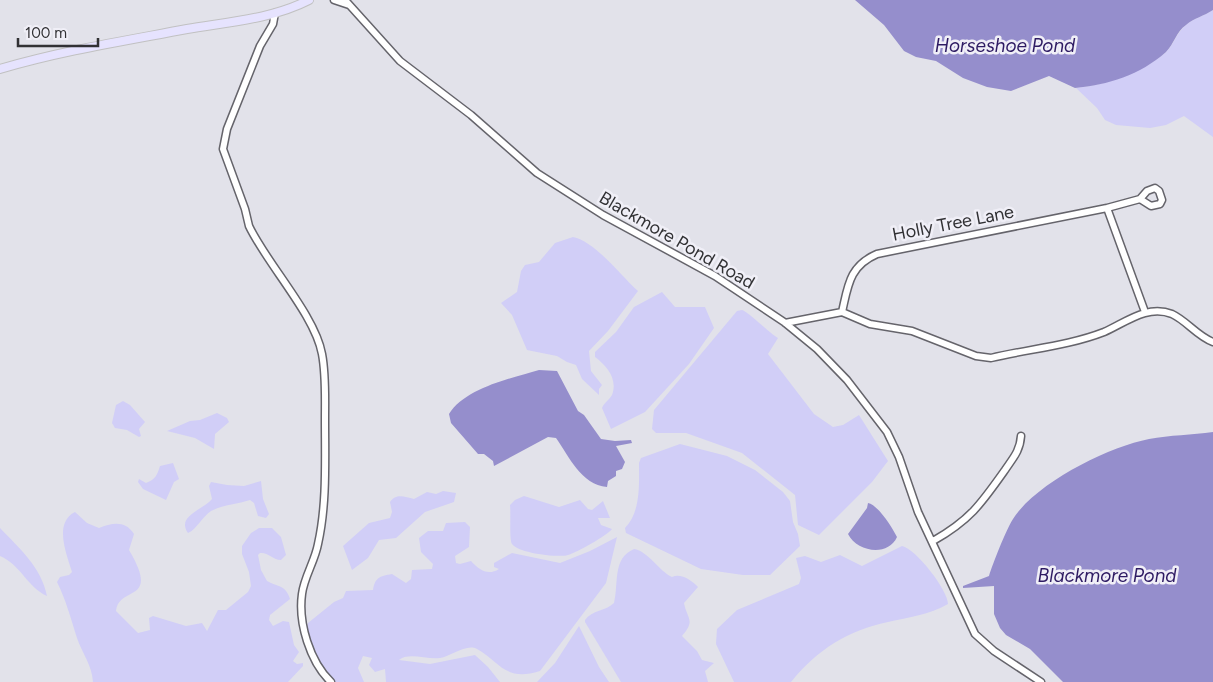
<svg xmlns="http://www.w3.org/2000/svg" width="1213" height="682" viewBox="0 0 1213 682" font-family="Figtree,sans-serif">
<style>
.green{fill:#d1cef7}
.water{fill:#958ecc}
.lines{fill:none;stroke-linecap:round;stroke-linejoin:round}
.minor-casing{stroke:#65646b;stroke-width:9}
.major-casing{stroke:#c1c1c2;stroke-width:10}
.minor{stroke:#fff;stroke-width:6}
.major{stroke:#e6e3fe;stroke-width:8}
.labels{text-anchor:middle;stroke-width:5;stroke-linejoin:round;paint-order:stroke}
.street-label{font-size:18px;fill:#313134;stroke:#f0eff7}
.water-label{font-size:19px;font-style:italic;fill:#2e1b63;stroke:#f0eff7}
</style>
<rect width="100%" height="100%" fill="#e2e2ea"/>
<path class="green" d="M1213,10V137L1184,116L1166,125L1150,128L1116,125L1105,120L1097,108L1076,88C1106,85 1142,72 1165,53C1174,45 1176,33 1186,25C1194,18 1204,16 1213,10Z
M573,237C596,242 620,275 638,291L608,331L589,351L591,371L602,385L599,389V395L582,379L576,365L567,362L557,356L527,350L512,315L501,303L517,292L521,271L525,265L539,262L555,243Z
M662,292L675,307H705L714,328L689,364L645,412L611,429L602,408C604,403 609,400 612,395C618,379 607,366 595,357V352L616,332L634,307Z
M742,310C749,312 769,333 778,338L768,354L814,414L833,427L843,425L859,415L888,461L872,482L819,535L798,525L795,495L742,453L686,433H656L652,429L654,410L737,311Z
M123,401L130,405L145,422L139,429L141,436L139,437L127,430L115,428L112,423L116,405Z
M217,413L227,418L229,422L215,434L214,449L195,438L167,431L190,421L200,420Z
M680,444L727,456L755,470L783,492L790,501L793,522L798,534L800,546L770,575H743L701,569L626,533L625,528C641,512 639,484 639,463L641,458Z
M173,463L179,479L174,482L166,500L143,489L138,482L139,479L146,483C156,479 157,475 160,466Z
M261,481L263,499L269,514L266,518L258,516L254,503L250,500C238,504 222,505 211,511C202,517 197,529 188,533C176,516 203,510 212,499L209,486L211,482L227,485L244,486Z
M443,491L456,493L454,502L425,512L396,538L379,540L368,558L352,570L343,546L369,523L390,518L392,512L390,502C396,493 405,497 414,499L427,492L436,494Z
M524,496L559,507L580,500L588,509L592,510L603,501L610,518H598L601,525L612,529C608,535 576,553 568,555C558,558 518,553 512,544C509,540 511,513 510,505L515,500Z
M75,512L87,523L99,528C112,523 125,520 134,534L129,550C161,604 119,585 116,611L138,633L150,630L149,618L153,616L186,626L202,623L207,631L218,610H226L248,592L251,586L249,572L242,554V546L251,533L259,528H272L281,537L286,555L281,560C273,560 268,552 260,553L258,555L261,570L267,581C278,587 286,585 290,599L270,615L269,620L273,626L283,621L289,622L294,645L299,652L293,661L297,664L303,663V666L288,682H93C92,665 82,653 77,638C71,619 66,600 57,582L60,577L69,575L72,572C67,555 53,523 75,512Z
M465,522L470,527L469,547L455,556L456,563L460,564L471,561C479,570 488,576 499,569L494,567V563L512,553L560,563L590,551L617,537L606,583L540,671C505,682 500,662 477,649C467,643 451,656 440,658C428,660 408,652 399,660L430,664L475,655L488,667L500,682H386L385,669L375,672L369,665L372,658L363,656L358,668L364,682C356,682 344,682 336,682C320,677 311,641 307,627L308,623L334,602L343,598L346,591L373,590C375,578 379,576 392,574L406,583L411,579L412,570L432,569L433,564L421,552L419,538L428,531H443L446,523Z
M0,528C20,549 41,567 47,596C27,587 21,565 0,556Z
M902,546C916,549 948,590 948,604C929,615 909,617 888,622C847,631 818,649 791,682H734L716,644L717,629L737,610L799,584L801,578L796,558L805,556L821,562L840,555L862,566Z
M634,549C648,551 659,571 672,577C681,573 691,580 698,587L684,603C687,619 696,620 682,636L697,651L702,660L714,663L705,671L708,682H621L585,622V620C592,610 606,611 614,603C619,584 612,558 634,549Z
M579,626L599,667L609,682H537L555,663Z"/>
<path class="water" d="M855,0H1213V10C1204,16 1194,18 1186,25C1176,32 1174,44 1166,52C1140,75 1108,85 1075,88L1049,76L1011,91L987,87L963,78L936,61L916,57L904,51L884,25Z
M539,370L557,371L578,411L584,415L601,439L615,441L631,440L632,443L616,446L625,462L622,469L616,471V476L608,481L607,487C581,485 569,456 556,438L548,437L494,466L493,461L484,454H478L451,423L449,414C465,388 512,378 539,370Z
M1213,432V682H1063L1030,649L1006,635L1000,628L994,614V586L963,588V586L989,576C993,563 1006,530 1013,519C1036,483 1108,447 1149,439C1170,435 1192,435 1213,432Z
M868,503C878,505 892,527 897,537C888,557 857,552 848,534L867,508Z"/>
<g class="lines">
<g class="minor-casing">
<path id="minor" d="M334,0L349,5
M345,0L400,61L471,115L537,173L603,215L715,276L784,322L817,349L847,380L887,432L899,457L918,512L975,634L994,651L1041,682
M275,13L273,24L260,46L227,129L223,149L245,209L249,226C267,264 315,315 322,354C326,375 325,397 325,419C325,460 327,504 318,544C315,561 304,577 302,594C298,623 310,662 331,682
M1107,208L1145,312
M842,312C848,286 849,266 877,254L1107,208L1140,199L1151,206L1160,204L1162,200L1159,191L1155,188L1147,191L1140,199
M785,323L842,312L870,324L912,331L976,356L991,358C1028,349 1068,346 1104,332C1125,323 1147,304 1172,314C1187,321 1197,336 1213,342
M933,541C970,520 981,504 1005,470C1013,458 1020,451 1021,436"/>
</g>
<g class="major-casing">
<path id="major" d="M0,69C61,51 124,41 187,29C228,22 272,19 309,0"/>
</g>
<use href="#minor" class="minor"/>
<use href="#major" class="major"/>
</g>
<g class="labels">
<g class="street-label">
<text transform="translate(953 223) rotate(-11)" y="6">Holly Tree Lane</text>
<text transform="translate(677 240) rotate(30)" y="6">Blackmore Pond Road</text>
</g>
<g class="water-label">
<text x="1005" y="52">Horseshoe Pond</text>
<text x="1107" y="582">Blackmore Pond</text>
</g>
</g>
<path d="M18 38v8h80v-8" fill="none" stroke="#313134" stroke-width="2.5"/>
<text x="25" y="38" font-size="15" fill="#313134" stroke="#f0eff7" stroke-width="4" paint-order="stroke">100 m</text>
</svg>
